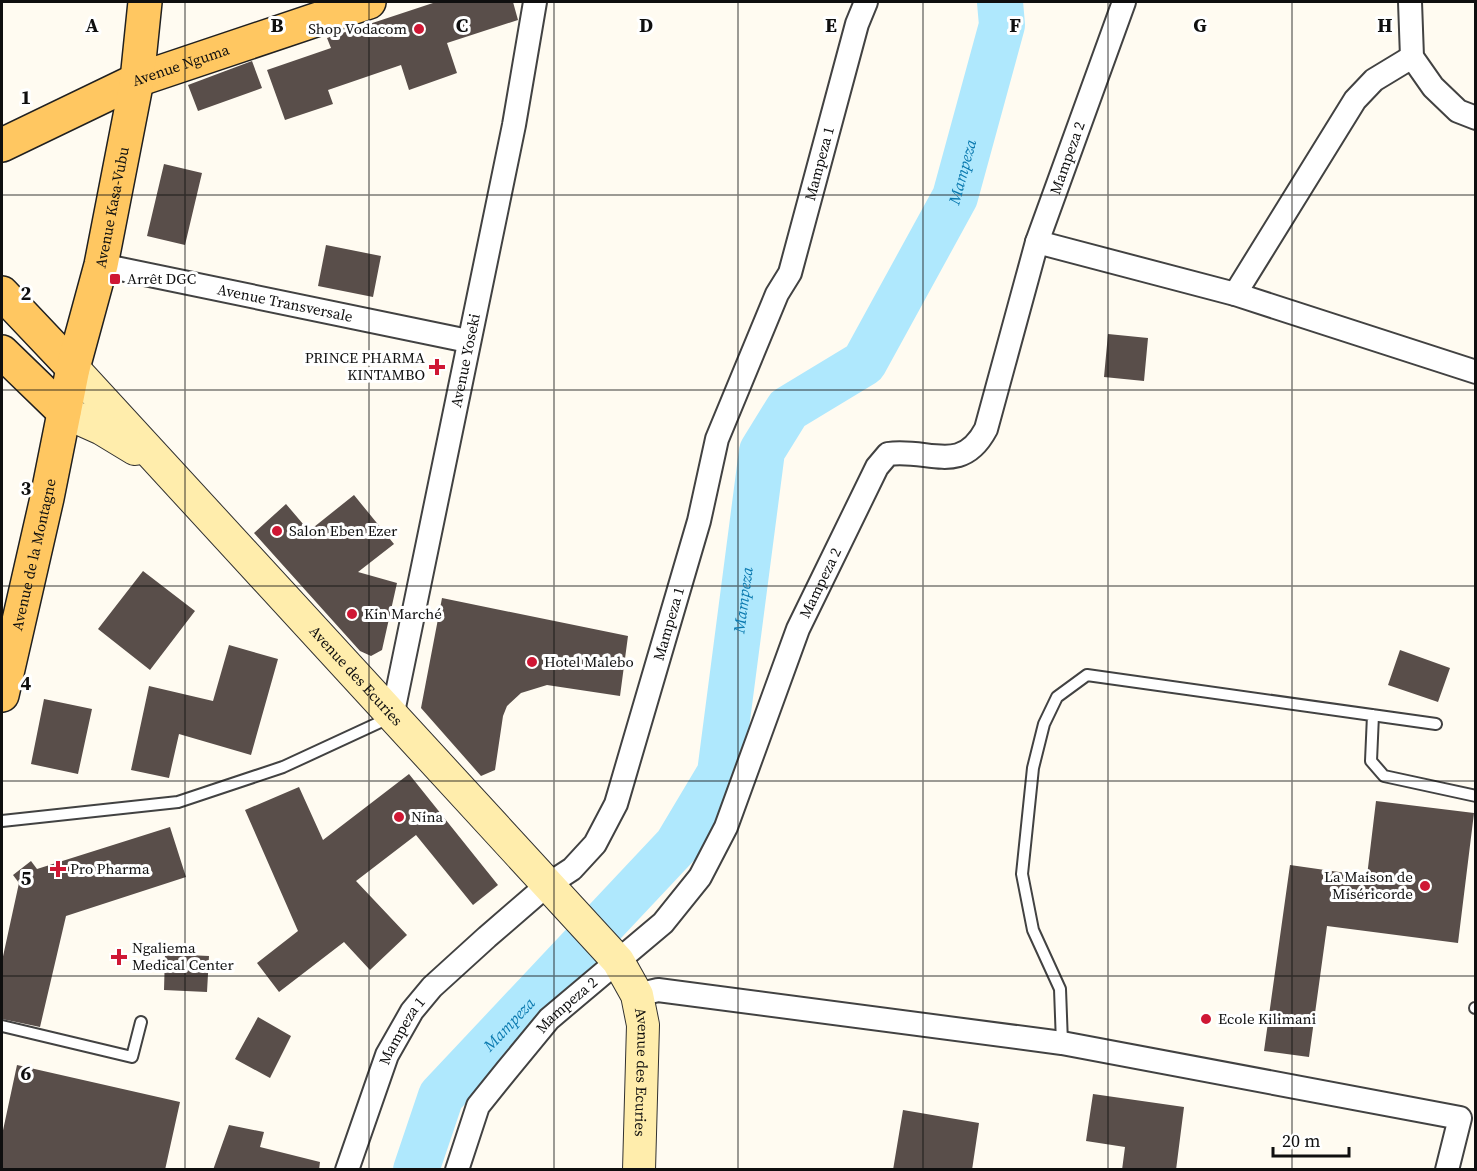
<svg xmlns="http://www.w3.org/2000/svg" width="1477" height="1171" viewBox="0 0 1477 1171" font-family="'Source Serif 4',serif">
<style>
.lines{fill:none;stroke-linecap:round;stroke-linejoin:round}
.river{stroke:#afe8fd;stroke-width:46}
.building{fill:#594e4a}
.lane-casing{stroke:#424242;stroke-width:14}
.street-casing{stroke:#424242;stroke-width:26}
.secondary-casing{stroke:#313131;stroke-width:34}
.primary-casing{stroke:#202020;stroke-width:36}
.lane{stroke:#fff;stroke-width:10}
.street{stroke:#fff;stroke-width:22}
.secondary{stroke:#ffedac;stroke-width:32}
.primary{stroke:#ffc761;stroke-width:33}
.grid{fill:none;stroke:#0f0f0f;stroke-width:1.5;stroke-opacity:0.55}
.poi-dot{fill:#cf1734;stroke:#fff;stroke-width:2}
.labels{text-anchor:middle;stroke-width:6;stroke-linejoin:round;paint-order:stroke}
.poi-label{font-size:15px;fill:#0f0f0f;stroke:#fff;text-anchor:start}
.street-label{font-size:15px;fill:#0f0f0f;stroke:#fff}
.water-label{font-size:16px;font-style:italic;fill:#0a79af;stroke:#fff}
.grid-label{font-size:20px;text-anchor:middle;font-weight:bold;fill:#0f0f0f;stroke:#fff;stroke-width:6;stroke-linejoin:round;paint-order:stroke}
</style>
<rect width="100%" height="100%" fill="#fffbf1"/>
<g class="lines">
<path class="river" id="s1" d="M416,1170L441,1096L677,845L720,773L762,451L788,409L864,363L955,197L1002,25L1000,2"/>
</g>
<path class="building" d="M436,2H513L518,20L447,43L457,73L409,90L401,65L328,90L333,104L285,120L267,70L331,48L327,38Z
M252,61L262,88L198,111L188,85Z
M164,164L202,173L185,245L147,236Z
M326,245L381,256L373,297L318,286Z
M1108,334L1148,338L1144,381L1104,377Z
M354,495L394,544L358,572L397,583L382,650L371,656L360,651L254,533L286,504L309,531Z
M143,571L195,611L150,670L98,629Z
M442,598L628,636L620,696L547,685L521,693L507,706L503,716L495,770L481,776L421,708Z
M229,645L278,659L251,755L179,734L169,778L131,770L149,686L213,701Z
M1400,650L1450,668L1438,702L1388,685Z
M44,699L92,709L78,774L31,764Z
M409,774L498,885L473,905L416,835L356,881L407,935L370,970L344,942L279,992L257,963L298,931L245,810L299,787L323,840Z
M1376,801L1474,813L1458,943L1327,926L1309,1057L1264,1051L1290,865L1367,876Z
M170,827L186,877L66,916L40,1027L2,1019V961L19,883L13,875L31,861L37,869Z
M165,954L209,956L207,992L164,990Z
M258,1017L291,1036L270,1078L235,1059Z
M17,1065L180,1102L165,1170H2V1135Z
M1093,1094L1184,1107L1176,1170H1122L1125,1147L1086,1141Z
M903,1110L979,1123L972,1170H893Z
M229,1125L264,1132L260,1147L320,1162L319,1170H213Z"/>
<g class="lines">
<g class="lane-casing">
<path id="lane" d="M1373,715L1371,761L1384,776L1476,796
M2,821L178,802L283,767L389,718
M1475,1008H1476
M2,1026L132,1057L141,1022
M1062,1043L1060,989L1033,930L1022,874L1033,768L1044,724L1057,697L1087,675L1436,724"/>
</g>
<g class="street-casing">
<g id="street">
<path d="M1410,2L1412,57L1433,87L1458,111L1476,118"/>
<path d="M1037,242L1235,294L1476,372"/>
<path id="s2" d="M101,265L468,341"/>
<path d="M1235,294L1355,100L1374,80L1412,57"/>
<path id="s3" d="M392,717L514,125L535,2"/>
<path d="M637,995L658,990L1062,1043L1460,1118L1447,1170"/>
<path id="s4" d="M347,1170L387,1055L412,1011L432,987L487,937L546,886L572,869L595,844L616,804L699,521L717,439L777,294L790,273L857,24L866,2"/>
<path id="s5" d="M457,1170L478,1106L507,1070L549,1019L663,923L700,877L726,827L798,629L877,467L888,454C929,448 961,476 986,429L1037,242L1124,2"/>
</g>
</g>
<g class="secondary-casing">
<g id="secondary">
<path id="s6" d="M73,368L618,961L637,995L643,1025L639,1170"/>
<path d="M64,412L102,429L135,449"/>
</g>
</g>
<g class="primary-casing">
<g id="primary">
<path id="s7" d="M2,145L137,80L369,2"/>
<path d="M2,293L73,368"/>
<path d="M2,352L64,412"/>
<path id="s8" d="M2,695L47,498L73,368L101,265L137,80L145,2"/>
</g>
</g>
<use href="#lane" class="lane"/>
<use href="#street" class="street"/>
<use href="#secondary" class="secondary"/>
<use href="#primary" class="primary"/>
</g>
<path class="grid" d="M185,2V1170M369,2V1170M554,2V1170M738,2V1170M923,2V1170M1108,2V1170M1292,2V1170M2,195H1476M2,390H1476M2,586H1476M2,781H1476M2,976H1476"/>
<g class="poi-dot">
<circle cx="419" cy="29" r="6"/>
<rect x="109" y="273" width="12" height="12" rx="3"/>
<path d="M434 358h6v6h6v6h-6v6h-6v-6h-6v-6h6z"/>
<circle cx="277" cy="531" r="6"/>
<circle cx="352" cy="614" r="6"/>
<circle cx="532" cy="662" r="6"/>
<circle cx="399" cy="817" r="6"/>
<path d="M55 860h6v6h6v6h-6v6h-6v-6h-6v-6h6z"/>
<circle cx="1425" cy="886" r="6"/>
<path d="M116 948h6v6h6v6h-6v6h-6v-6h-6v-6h6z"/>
<circle cx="1206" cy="1019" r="6"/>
</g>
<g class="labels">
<g class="poi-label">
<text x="407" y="34" text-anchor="end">Shop Vodacom</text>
<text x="127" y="284">Arrêt DGC</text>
<text x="425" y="363" text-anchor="end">PRINCE PHARMA<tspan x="425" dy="17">KINTAMBO</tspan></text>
<text x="289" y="536">Salon Eben Ezer</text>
<text x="364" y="619">Kin Marché</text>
<text x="544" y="667">Hotel Malebo</text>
<text x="411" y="822">Nina</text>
<text x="70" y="874">Pro Pharma</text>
<text x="1413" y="882" text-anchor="end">La Maison de<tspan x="1413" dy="17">Miséricorde</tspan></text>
<text x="132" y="953">Ngaliema<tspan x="132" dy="17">Medical Center</tspan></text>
<text x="1218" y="1024">Ecole Kilimani</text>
</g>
<g class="street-label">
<text dy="5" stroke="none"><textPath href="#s7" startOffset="196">Avenue Nguma</textPath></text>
<text dy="5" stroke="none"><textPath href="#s5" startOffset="1245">Mampeza 2</textPath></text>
<text dy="5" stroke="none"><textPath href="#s4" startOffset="1140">Mampeza 1</textPath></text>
<text dy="5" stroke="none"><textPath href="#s8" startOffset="500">Avenue Kasa-Vubu</textPath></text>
<text dy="5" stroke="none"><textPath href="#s2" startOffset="188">Avenue Transversale</textPath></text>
<text dy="5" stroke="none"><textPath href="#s3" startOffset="364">Avenue Yoseki</textPath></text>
<text dy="5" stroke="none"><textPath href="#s8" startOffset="144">Avenue de la Montagne</textPath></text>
<text dy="5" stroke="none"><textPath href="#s5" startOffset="706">Mampeza 2</textPath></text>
<text dy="5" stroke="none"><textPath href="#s4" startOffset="654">Mampeza 1</textPath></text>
<text dy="5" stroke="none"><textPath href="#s6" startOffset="418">Avenue des Ecuries</textPath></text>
<text dy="5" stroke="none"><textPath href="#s5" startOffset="202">Mampeza 2</textPath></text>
<text dy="5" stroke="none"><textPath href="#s4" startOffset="150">Mampeza 1</textPath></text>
<text dy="5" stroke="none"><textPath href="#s6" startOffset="922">Avenue des Ecuries</textPath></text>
</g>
<g class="water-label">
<text dy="6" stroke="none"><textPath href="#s1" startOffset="1185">Mampeza</textPath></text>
<text dy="6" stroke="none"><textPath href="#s1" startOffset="681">Mampeza</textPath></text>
<text dy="6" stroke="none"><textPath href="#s1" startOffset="177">Mampeza</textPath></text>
</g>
</g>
<g class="grid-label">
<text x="92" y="32">A</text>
<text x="277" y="32">B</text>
<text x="462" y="32">C</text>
<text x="646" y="32">D</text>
<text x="831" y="32">E</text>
<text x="1015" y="32">F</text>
<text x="1200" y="32">G</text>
<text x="1385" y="32">H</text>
<text x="26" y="104">1</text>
<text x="26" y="300">2</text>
<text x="26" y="495">3</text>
<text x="26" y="690">4</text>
<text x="26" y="885">5</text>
<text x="26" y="1080">6</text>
</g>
<rect width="1477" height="1171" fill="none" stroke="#0f0f0f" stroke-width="6"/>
<path d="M1273 1147v9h76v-9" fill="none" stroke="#0f0f0f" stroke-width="3"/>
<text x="1282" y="1147" font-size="18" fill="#0f0f0f" stroke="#ffffff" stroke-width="4.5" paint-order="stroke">20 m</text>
</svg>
